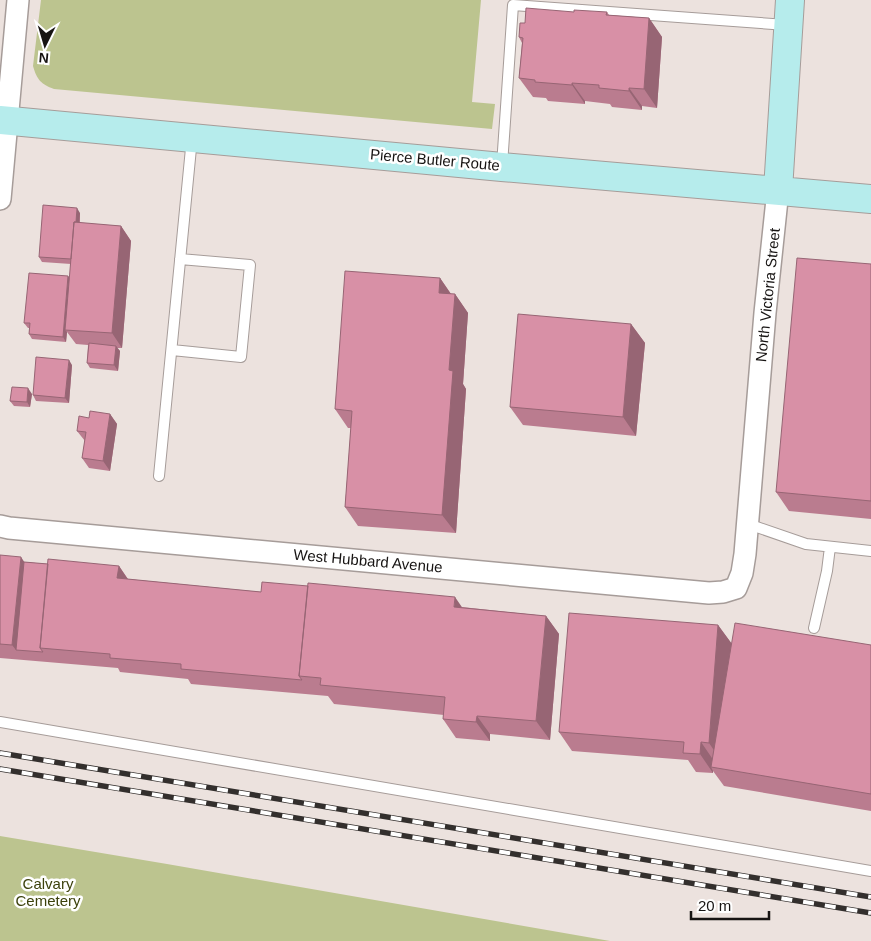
<svg xmlns="http://www.w3.org/2000/svg" width="871" height="941" viewBox="0 0 871 941" font-family="Helvetica,sans-serif">
<style>
.green{fill:#bcc48f}
.lines{fill:none;stroke-linecap:round;stroke-linejoin:round}
.lane-casing{stroke:#a69c99;stroke-width:12}
.street-casing{stroke:#a69c99;stroke-width:24}
.secondary-casing{stroke:#a69c99;stroke-width:30}
.lane{stroke:#fff;stroke-width:10}
.street{stroke:#fff;stroke-width:21}
.secondary{stroke:#b6ecec;stroke-width:28}
.rail-casing{stroke:#332f2d;stroke-width:5.5}
.rail{stroke:#fff;stroke-width:4;stroke-dasharray:11;stroke-linecap:butt}
.wall{fill:#ba7c8f}
.shaded-wall{fill:#976574}
.building{fill:#d890a6;stroke:#976574}
.labels{text-anchor:middle;stroke-width:5;stroke-linejoin:round;paint-order:stroke}
.street-label{font-size:15px;fill:#171413;stroke:#fff}
.park-label{font-size:15px;fill:#3c410c;stroke:#fff}
</style>
<rect width="100%" height="100%" fill="#ece2de"/>
<path class="green" d="M41,0H481L472,102L495,104L492,129L54,89C41,84 37,80 33,66Z
M0,836L167,864L610,941H0Z"/>
<g class="lines">
<g class="lane-casing">
<path id="lane" d="M502,165L513,5L787,25
M172,350L241,357L250,265L180,259
M159,476L192,138
M748,524L806,544L871,551
M814,628L827,571L830,547
M0,722L871,871"/>
</g>
<g class="street-casing">
<path id="street" d="M0,199L18,0
M0,526L9,528L709,593L723,592L736,588L742,573L745,554L765,313L778,190"/>
</g>
<g class="secondary-casing">
<path id="secondary" d="M0,120L502,167L871,199
M778,190L790,0"/>
</g>
<use href="#lane" class="lane"/>
<use href="#street" class="street"/>
<use href="#secondary" class="secondary"/>
<g class="rail-casing">
<path id="rail" d="M0,753L871,897
M0,769L871,913"/>
</g>
<use href="#rail" class="rail"/>
</g>
<path class="wall" d="M574,12H607L609,15L649,18L662,37L657,108L642,106V110L612,107L610,104L585,101V104L548,101L546,98L533,97L519,78L522,43L519,37L525,23Z
M80,213V223L121,226L131,241L122,348H117L120,351L118,371L90,368L87,363L88,345L76,344L67,332L66,342L32,339L29,334V328H28L24,323L68,276L70,279L71,264L42,262L39,257Z
M871,264V519L789,511L776,492Z
M440,278L451,294H455L468,313L463,384L466,389L456,533L358,526L345,507L351,428H348L335,409Z
M631,324L645,343L636,436L523,425L510,407Z
M72,365L69,403L36,401L33,395Z
M32,394L30,407L14,406L10,401Z
M110,414L117,424L110,471L89,468L82,458L85,441L77,431L89,418Z
M0,555L24,562L48,564L119,566L128,579L261,592L462,607L546,616L559,634L550,740L490,734V741L456,738L443,719L444,715L334,704L328,696L191,684L188,679L120,672L118,668L0,658Z
M718,625L731,643L871,645V811L724,786L713,771V773L696,772L688,760L572,751L559,732Z"/>
<path class="shaded-wall" d="M649,18L662,37L657,108L644,89Z
M572,83L585,101V104L572,85Z
M629,88L642,106V110L629,91Z
M77,208L80,213L76,265L72,260Z
M121,226L131,241L122,348L112,333Z
M68,276L72,282L65,330L67,332L66,342L63,337Z
M440,278L453,297L439,293Z
M455,294L468,313L463,384L466,389L456,533L442,515L449,370Z
M631,324L645,343L636,436L623,417Z
M116,346L120,351L118,371L114,365Z
M69,360L72,365L69,403L65,398Z
M28,388L32,394L30,407L27,402Z
M110,414L117,424L110,471L103,461Z
M21,557L31,572L16,650L12,645Z
M119,566L129,581L117,578Z
M455,597L468,616L454,607Z
M546,616L559,634L550,740L536,721Z
M718,625L732,644L722,762L709,743Z
M477,716L490,734V741L476,722Z
M701,742L714,761L711,767L713,771V773L700,754Z"/>
<path class="building" d="M526,8L574,12V10L607,12L606,15L649,18L644,89L629,88V91L599,88V85L572,83V85L535,82V80L519,78L523,38L519,37L520,23H525Z
M43,205L77,208L76,222H74L71,259L39,257Z
M74,222L121,226L112,333L65,330Z
M797,258L871,264V501L776,492Z
M345,271L440,278L439,293L455,294L449,370L453,371L442,515L345,507L352,411L335,409Z
M29,273L68,276L63,337L29,334L30,323H24Z
M518,314L631,324L623,417L510,407Z
M89,343L116,346L114,365L87,363Z
M36,357L69,360L65,398L33,395Z
M12,387L28,388L27,402L10,401Z
M90,411L110,414L103,461L82,458L86,432L77,431L79,416L89,418Z
M0,555L21,557L12,645L0,644Z
M48,559L119,566L117,578L261,592L262,582L308,586L299,676L302,680L181,669V664L110,658V654L40,648Z
M24,562L48,564L40,648L43,652L16,650Z
M308,583L455,597L454,607L546,616L536,721L477,716L476,722L443,719L445,697L320,685L321,678L299,676Z
M569,613L718,625L709,743L701,742L700,754L683,753L684,742L559,732Z
M735,623L871,645V794L711,767Z"/>
<g class="labels">
<g class="street-label">
<text transform="translate(435 160) rotate(5)" y="5">Pierce Butler Route</text>
<text transform="translate(768 295) rotate(-84)" y="5">North Victoria Street</text>
<text transform="translate(368 561) rotate(5)" y="5">West Hubbard Avenue</text>
</g>
<g class="park-label">
<text x="48" y="889">Calvary<tspan x="48" dy="17">Cemetery</tspan></text>
</g>
</g>
<g transform="translate(45 45) rotate(185)" stroke="#ffffff" stroke-width="4" paint-order="stroke">
<path d="M0-4L9 19L0 12L-9 19Z" fill="#171413"/>
<text y="-8" font-size="14" font-weight="bold" text-anchor="middle" fill="#171413">N</text>
</g>
<path d="M691 911v8h78v-8" fill="none" stroke="#171413" stroke-width="2.5"/>
<text x="698" y="911" font-size="15" fill="#171413" stroke="#ffffff" stroke-width="4" paint-order="stroke">20 m</text>
</svg>
